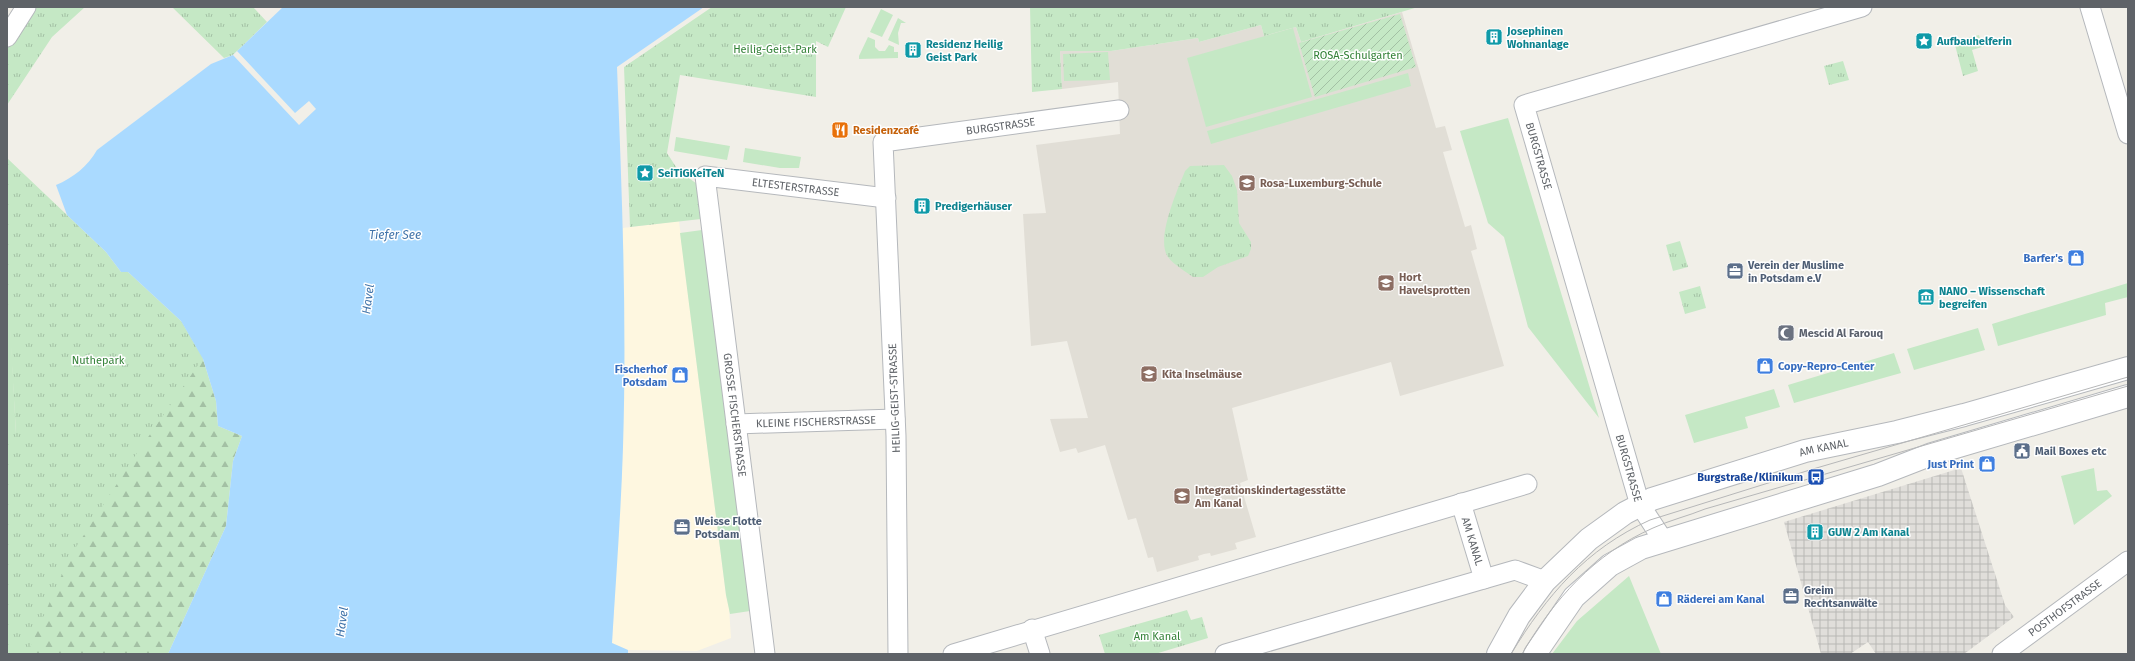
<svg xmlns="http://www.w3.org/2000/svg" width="2135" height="661" viewBox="0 0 2135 661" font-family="'Fira Sans',sans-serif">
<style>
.commercial{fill:#fef7e0}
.industrial{fill:url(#industrial-grid)}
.education{fill:#e1ded6}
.grass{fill:#c5e8c5}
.forest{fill:url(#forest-firs)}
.park{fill:url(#park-tufts)}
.garden{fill:url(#garden-furrows)}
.water{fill:#aadaff}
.pier{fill:#f1efe8}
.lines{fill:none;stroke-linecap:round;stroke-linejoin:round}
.minor-casing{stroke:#b5b8bc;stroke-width:21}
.tertiary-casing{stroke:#b5b8bc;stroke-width:24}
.minor{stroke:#fff;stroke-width:19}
.tertiary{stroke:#fff;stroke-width:22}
.tram{stroke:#b6b7b8;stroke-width:1}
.labels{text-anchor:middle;stroke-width:3;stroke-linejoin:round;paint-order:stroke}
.culture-label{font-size:11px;font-weight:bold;fill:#0d838f;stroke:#fff;text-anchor:start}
.park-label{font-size:11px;fill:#348238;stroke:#fff}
.street-label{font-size:11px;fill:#5f6368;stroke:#fff}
.food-label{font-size:11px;font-weight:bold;fill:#c56008;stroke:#fff;text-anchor:start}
.education-label{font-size:11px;font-weight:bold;fill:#785e54;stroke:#fff;text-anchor:start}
.shop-label{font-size:11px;font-weight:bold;fill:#366cbe;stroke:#fff;text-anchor:end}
.service-label{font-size:11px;font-weight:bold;fill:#4e5e75;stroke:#fff;text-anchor:start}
.worship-label{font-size:11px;font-weight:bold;fill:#5b616d;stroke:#fff;text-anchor:start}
.transit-label{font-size:11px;font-weight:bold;fill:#164399;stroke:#fff;text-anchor:end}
.water-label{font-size:12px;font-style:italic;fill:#4174aa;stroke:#fff}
</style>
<defs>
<pattern id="industrial-grid" width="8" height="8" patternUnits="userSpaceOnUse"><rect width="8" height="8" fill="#e0deda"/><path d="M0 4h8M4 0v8" fill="none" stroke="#b9b8b5"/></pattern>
<pattern id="forest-firs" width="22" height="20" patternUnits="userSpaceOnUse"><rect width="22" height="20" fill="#c5e8c5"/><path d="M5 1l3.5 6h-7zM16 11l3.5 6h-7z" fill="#a3c0a4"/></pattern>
<pattern id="park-tufts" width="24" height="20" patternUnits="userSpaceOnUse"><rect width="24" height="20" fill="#c5e8c5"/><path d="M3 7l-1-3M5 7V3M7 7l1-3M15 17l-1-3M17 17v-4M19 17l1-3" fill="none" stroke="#a3c0a4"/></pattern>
<pattern id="garden-furrows" width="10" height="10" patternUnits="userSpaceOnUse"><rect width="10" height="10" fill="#c5e8c5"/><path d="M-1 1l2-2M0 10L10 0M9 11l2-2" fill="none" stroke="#a3c0a4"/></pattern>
</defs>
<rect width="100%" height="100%" fill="#f1efe8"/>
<path class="commercial" d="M679,221L726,595L729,608L731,638L697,651L628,650L612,643L623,448V228Z"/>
<path class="industrial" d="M1961,468L2005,605L2014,617L1964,654H1876L1868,642L1850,654H1821L1784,522Z"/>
<path class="education" d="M1402,12L1436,128L1445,126L1452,150L1443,152L1465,227L1471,225L1477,249L1471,251L1504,366L1400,396L1391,362L1232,408L1248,480L1240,483L1256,537L1235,543L1237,549L1211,556L1210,553L1204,554L1198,556L1199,560L1157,572L1153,557L1148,558L1136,518L1128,520L1105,445L1078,453L1076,448L1060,452L1050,419L1088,418L1067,341L1031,346L1023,214L1046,213L1036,145L1120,134L1118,82L1062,89L1060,51H1111L1198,38L1199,42L1261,25L1264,36L1296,27L1301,42Z"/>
<path class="grass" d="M881,9L893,15L882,37L870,32Z
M898,18L906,23H901L898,33L899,45L888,40Z
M1293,28L1312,97L1206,127L1187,58Z
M868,37L875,40V47L879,51H885L889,45L894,47V52H898V58L859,59V56Z
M1408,73L1411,86L1211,144L1207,131Z
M1508,118L1599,418L1528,327L1504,237L1488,223L1460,131Z
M676,137L730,146L727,160L674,151Z
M745,148L801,157L799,168H780L743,162Z
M702,230L750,611L730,614L726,595L680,233Z
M7,281H8L16,434H7Z
M2128,283V297L2105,303L2106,315L1998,346L1992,324Z
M1978,328L1985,350L1914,370L1907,349Z
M1894,353L1901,373L1794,403L1788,385Z
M1774,389L1780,407L1745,417L1748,428L1694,443L1685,415Z
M2094,468L2097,491L2107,490L2112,496L2074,525L2061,476Z
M1629,576L1661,654H1552L1577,621Z"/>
<path class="forest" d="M181,321L203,359L216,401L218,426L242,436L233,461L226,526L168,654H7Z"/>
<path class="park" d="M32,7H85L52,37L7,105V47Z
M172,7H253L267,22L233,55L224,58Z
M712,7H846L828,47L816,41V97L680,75L667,153L678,170L697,184L701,219L630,227L624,67Z
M1030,7H1418L1301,42L1296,27L1264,36L1261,25L1199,42L1198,38L1111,51H1060L1062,89L1032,92Z
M1979,35L1982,47L1972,50L1978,71L1963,76L1954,41Z
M1108,52L1110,80L1064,81L1063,54Z
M1843,61L1849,80L1829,85L1824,66Z
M7,158L106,252L121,272H128L181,321L203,358L135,456L69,558L27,654H7V434H16L7,279Z
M1224,165L1232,176L1237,190L1239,223L1251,242V249L1248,256L1218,267L1203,277H1193C1185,271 1174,265 1168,257C1155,239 1178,189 1185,171L1190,166Z
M1680,241L1688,267L1673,271L1666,245Z
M1700,286L1706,308L1685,314L1679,292Z
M1187,610L1191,620L1202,617L1208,638L1155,654H1105L1099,635Z"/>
<path class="garden" d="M1400,14L1416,67L1315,97L1299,43Z"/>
<path class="water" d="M283,7H704L617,67C622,193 627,320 623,447C621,512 616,578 612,643L628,650V654H168L226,526L233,461L242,436L218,426L216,401L203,359L181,321L128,272H121L106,252L67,215L56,185C73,178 88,166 97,150L211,64L233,55Z"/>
<path class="pier" d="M237,51L295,113L309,101L316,109L299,125L233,55Z"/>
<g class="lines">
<g class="minor-casing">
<g id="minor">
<path d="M2090,7L2128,134"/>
<path d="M7,37L26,7"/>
<path id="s1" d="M736,424L895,419"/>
<path id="s2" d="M1461,503L1484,579"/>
<path d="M1663,540L1640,505L1524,105L1862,7"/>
<path d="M1032,629L1040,654"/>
<path id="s3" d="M765,654L705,176L886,198"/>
<path id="s4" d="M898,654L896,436L883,142L1119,110"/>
<path d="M953,654L1527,484"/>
<path d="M1225,654L1515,570L1545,581"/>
<path id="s5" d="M2002,654L2128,561"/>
</g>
</g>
<g class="tertiary-casing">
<g id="tertiary">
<path id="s6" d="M1498,654L1519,616L1545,581L1589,539L1625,513L1652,499L1805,451L1897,432L1964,415L2128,368"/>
<path d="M1535,654L1574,597L1610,565L1641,548L1878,475L1932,454L2128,396"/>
</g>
</g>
<use href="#minor" class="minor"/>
<use href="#tertiary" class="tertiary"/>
<path class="tram" d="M1511,654C1547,595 1586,549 1650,520L1813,469L2128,377
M1522,654C1554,599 1594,554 1653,528C1670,520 1688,516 1705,509L2128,386"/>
</g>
<defs>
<g id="building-square" transform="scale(0.9)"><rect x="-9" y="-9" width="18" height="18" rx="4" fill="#0f9aa8" stroke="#fff"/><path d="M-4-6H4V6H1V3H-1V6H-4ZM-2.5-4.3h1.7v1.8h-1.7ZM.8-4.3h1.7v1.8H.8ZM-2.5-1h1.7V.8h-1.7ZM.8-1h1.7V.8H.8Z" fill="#fff"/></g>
<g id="sight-square" transform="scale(0.9)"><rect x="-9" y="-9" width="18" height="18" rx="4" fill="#0f9aa8" stroke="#fff"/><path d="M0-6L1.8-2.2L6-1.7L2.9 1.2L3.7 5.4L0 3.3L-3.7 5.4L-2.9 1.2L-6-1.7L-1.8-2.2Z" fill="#fff"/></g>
<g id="restaurant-square" transform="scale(0.9)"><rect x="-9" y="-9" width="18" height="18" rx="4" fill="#e8710a" stroke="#fff"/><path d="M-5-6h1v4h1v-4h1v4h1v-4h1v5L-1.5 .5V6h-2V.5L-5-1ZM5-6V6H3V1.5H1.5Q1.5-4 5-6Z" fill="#fff"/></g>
<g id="school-square" transform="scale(0.9)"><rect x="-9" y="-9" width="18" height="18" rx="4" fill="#8d6e63" stroke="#fff"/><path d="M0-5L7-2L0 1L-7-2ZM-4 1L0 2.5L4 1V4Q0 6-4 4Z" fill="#fff"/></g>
<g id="shop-square" transform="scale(0.9)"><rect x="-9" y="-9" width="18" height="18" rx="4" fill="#3f7fe0" stroke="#fff"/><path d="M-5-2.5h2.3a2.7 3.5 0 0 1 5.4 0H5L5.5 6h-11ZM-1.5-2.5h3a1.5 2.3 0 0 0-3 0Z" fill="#fff"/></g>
<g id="office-square" transform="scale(0.9)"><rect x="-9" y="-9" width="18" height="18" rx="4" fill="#5c6f8a" stroke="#fff"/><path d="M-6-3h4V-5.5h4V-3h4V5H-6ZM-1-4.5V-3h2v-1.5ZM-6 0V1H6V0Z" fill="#fff"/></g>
<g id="museum-square" transform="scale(0.9)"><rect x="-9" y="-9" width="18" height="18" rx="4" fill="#0f9aa8" stroke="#fff"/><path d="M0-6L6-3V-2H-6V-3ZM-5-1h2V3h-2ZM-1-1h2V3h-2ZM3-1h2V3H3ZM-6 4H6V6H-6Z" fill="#fff"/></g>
<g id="mosque-square" transform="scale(0.9)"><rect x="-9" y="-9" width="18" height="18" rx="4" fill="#6b7280" stroke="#fff"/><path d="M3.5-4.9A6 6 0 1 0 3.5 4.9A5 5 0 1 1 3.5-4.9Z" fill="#fff"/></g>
<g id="civic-square" transform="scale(0.9)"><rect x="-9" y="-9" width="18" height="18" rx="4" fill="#5c6f8a" stroke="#fff"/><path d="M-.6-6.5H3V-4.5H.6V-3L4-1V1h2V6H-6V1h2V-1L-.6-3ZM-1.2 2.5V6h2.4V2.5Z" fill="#fff"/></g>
<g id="bus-square" transform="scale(0.9)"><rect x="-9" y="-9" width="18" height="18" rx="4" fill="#1a4fb4" stroke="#fff"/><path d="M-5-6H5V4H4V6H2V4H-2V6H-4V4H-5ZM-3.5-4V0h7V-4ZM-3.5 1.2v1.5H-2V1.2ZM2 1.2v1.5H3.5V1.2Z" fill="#fff"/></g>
</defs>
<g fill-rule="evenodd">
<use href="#building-square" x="1494" y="37"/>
<use href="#sight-square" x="1924" y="41"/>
<use href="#building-square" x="913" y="50"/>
<use href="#restaurant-square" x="840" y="130"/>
<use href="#sight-square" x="645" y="173"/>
<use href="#school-square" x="1247" y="183"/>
<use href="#building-square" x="922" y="206"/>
<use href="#shop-square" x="2076" y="258"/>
<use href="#office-square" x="1735" y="271"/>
<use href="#school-square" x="1386" y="283"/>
<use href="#museum-square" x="1926" y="297"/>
<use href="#mosque-square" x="1786" y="333"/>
<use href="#shop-square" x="1765" y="366"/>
<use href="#school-square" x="1149" y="374"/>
<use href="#shop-square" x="680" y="375"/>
<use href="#civic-square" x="2022" y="451"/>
<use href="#shop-square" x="1987" y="464"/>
<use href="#bus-square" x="1816" y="477"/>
<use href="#school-square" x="1182" y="496"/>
<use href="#office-square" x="682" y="527"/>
<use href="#building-square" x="1815" y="532"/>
<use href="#office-square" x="1791" y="596"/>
<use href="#shop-square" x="1664" y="599"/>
</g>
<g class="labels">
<g class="culture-label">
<text x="1507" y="35">Josephinen<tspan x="1507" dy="13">Wohnanlage</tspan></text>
<text x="1937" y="45">Aufbauhelferin</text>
<text x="926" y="48">Residenz Heilig<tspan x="926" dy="13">Geist Park</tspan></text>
<text x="658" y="177">SeiTiGKeiTeN</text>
<text x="935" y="210">Predigerhäuser</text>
<text x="1939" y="295">NANO – Wissenschaft<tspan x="1939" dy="13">begreifen</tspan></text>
<text x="1828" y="536">GUW 2 Am Kanal</text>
</g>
<g class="park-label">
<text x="775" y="53">Heilig-Geist-Park</text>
<text x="1358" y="59">ROSA-Schulgarten</text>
<text x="98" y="364">Nuthepark</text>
<text x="1157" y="640">Am Kanal</text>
</g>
<g class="street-label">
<text dy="4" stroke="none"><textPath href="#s4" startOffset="631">BURGSTRASSE</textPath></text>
<text transform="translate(1539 156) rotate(74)" y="4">BURGSTRASSE</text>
<text dy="4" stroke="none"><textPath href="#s3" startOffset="573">ELTESTERSTRASSE</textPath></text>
<text transform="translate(894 398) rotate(-92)" y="4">HEILIG-GEIST-STRASSE</text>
<text transform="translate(735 415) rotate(83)" y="4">GROSSE FISCHERSTRASSE</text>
<text dy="4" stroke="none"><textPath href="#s1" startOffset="80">KLEINE FISCHERSTRASSE</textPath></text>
<text dy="4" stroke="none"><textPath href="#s6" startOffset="402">AM KANAL</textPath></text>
<text transform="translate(1629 468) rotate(74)" y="4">BURGSTRASSE</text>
<text dy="4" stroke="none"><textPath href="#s2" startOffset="40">AM KANAL</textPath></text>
<text dy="4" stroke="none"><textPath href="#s5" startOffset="78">POSTHOFSTRASSE</textPath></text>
</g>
<g class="food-label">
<text x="853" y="134">Residenzcafé</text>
</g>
<g class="education-label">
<text x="1260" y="187">Rosa-Luxemburg-Schule</text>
<text x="1399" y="281">Hort<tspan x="1399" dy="13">Havelsprotten</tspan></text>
<text x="1162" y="378">Kita Inselmäuse</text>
<text x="1195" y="494">Integrationskindertagesstätte<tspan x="1195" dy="13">Am Kanal</tspan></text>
</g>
<g class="shop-label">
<text x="2063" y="262">Barfer's</text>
<text x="1778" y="370" text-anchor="start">Copy-Repro-Center</text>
<text x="667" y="373">Fischerhof<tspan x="667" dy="13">Potsdam</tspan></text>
<text x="1974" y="468">Just Print</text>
<text x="1677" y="603" text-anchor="start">Räderei am Kanal</text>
</g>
<g class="service-label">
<text x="1748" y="269">Verein der Muslime<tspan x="1748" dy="13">in Potsdam e.V</tspan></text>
<text x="2035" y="455">Mail Boxes etc</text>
<text x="695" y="525">Weisse Flotte<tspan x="695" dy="13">Potsdam</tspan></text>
<text x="1804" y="594">Greim<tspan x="1804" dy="13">Rechtsanwälte</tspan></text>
</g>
<g class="worship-label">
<text x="1799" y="337">Mescid Al Farouq</text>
</g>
<g class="transit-label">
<text x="1803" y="481">Burgstraße/Klinikum</text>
</g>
<g class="water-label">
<text x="395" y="239">Tiefer See</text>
<text transform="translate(368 299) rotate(-83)" y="4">Havel</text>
<text transform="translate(342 622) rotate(-82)" y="4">Havel</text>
</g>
</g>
<rect width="2135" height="661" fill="none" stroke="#5f6368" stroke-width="16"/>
</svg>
